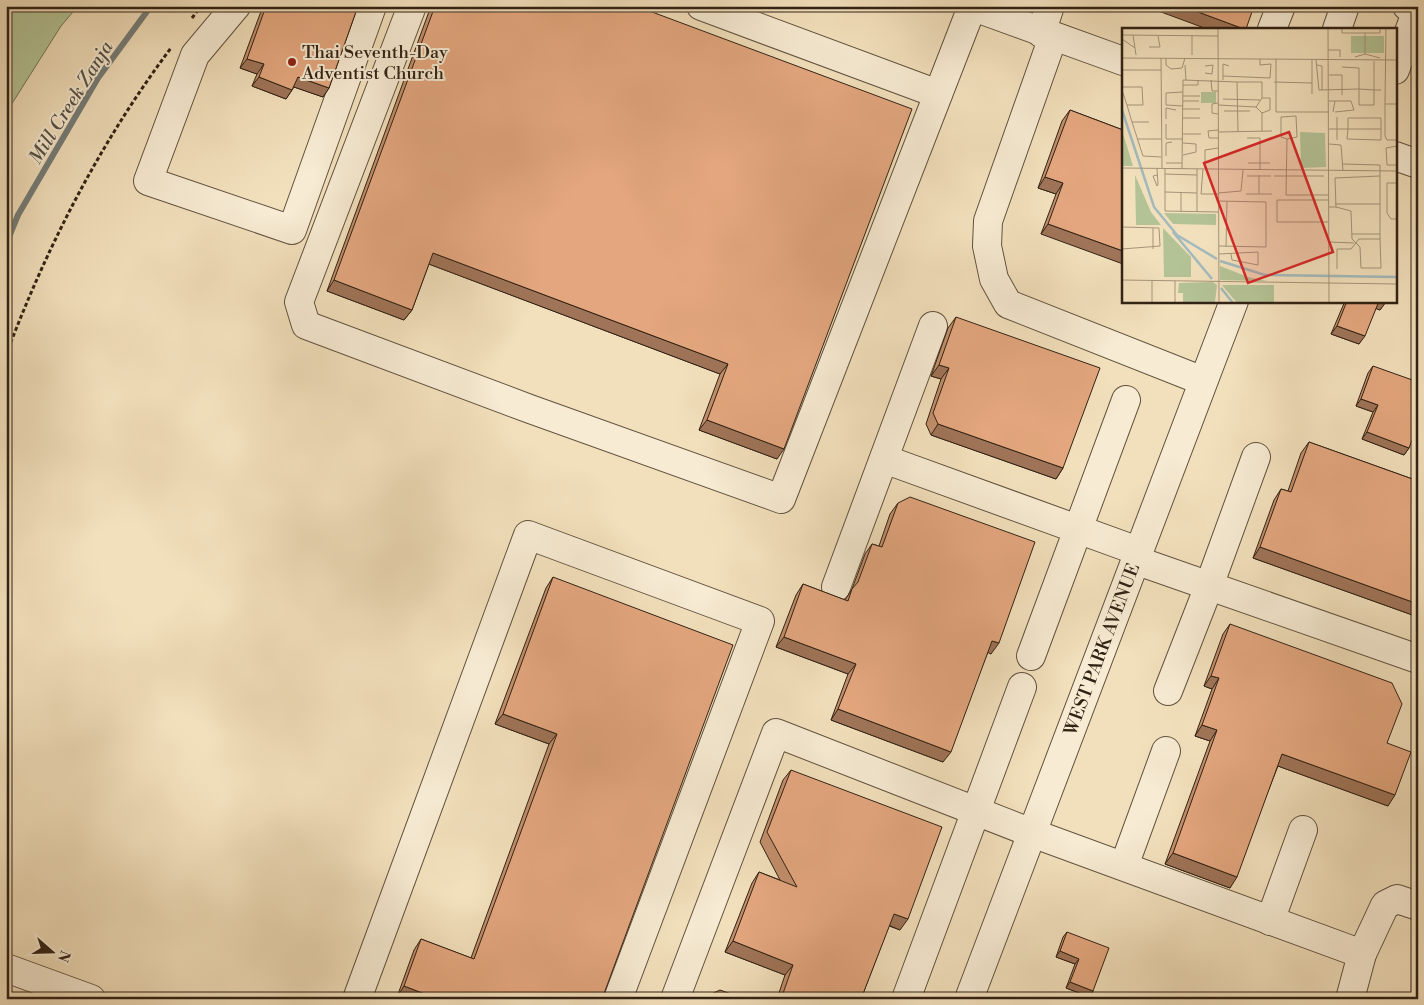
<svg xmlns="http://www.w3.org/2000/svg" width="1424" height="1005" viewBox="0 0 1424 1005" font-family="'Libre Bodoni',serif">
<style>
.green{fill:#b4c396;stroke:#727255}
.lines{fill:none;stroke-linecap:round;stroke-linejoin:round}
.stream{stroke:#757d79;stroke-width:6}
.minor-casing{stroke:#61523e;stroke-width:30}
.path{stroke:#312214;stroke-width:3;stroke-dasharray:4 2.5;stroke-linecap:butt}
.minor{stroke:#f7ebd3;stroke-width:28}
.wall{fill:#c38f6c;stroke:#312214}
.shaded-wall{fill:#9f7458;stroke:#312214}
.building{fill:#e3a67e;stroke:#312214}
.poi-dot{fill:#8f2418;stroke:#f7ebd3;stroke-width:2}
.labels{text-anchor:middle;stroke-width:4;stroke-linejoin:round;paint-order:stroke}
.poi-label{font-size:18px;fill:#312214;stroke:#f7ebd3;text-anchor:start}
.street-label{font-size:18px;fill:#312214;stroke:#f7ebd3}
.water-label{font-size:19px;font-style:italic;fill:#535047;stroke:#f7ebd3}
.inset-river{fill:none;stroke:#a2babd;stroke-width:2.5}
.inset-road{fill:none;stroke:#a59479;stroke-width:1}
.view{fill:#d62828;fill-opacity:0.15;stroke:#d62828;stroke-width:2.5}
.inset-edge{fill:none;stroke:#312214;stroke-width:2.5}
</style>
<rect width="100%" height="100%" fill="#f2e0bc"/>
<filter id="stains"><feTurbulence type="fractalNoise" baseFrequency=".004" numOctaves="4"/><feColorMatrix values="0 0 0 0 .2 0 0 0 0 .09 0 0 0 0 .02 0 0 0 .5 -.17"/></filter>
<radialGradient id="worn" r=".72"><stop offset=".6" stop-color="#630" stop-opacity="0"/><stop offset="1" stop-color="#630" stop-opacity=".3"/></radialGradient>
<path class="green" d="M12,6H78L61,26L6,113V21Z"/>
<g class="lines">
<path class="stream" d="M6,244L18,215L98,78L151,6"/>
<g class="minor-casing">
<g id="minor">
<path d="M236,6L195,55L148,181L292,230L372,6"/>
<path d="M412,6L299,302L306,325L530,409L781,499L972,7"/>
<path d="M701,6L938,94"/>
<path d="M971,6L1123,61"/>
<path d="M1272,29L1281,6"/>
<path d="M1337,29L1345,6"/>
<path d="M1041,33L1050,6"/>
<path d="M1053,37L988,221L987,246L994,279L1008,304L1203,381"/>
<path d="M1395,70L1417,10L1407,6"/>
<path d="M1395,156L1418,164"/>
<path d="M884,459L1138,551"/>
<path d="M1135,560L1418,659"/>
<path d="M836,587L933,326"/>
<path d="M1031,656L1126,400"/>
<path d="M1168,691L1209,586L1256,457"/>
<path d="M1124,866L1166,751"/>
<path d="M1270,921L1303,830"/>
<path d="M6,968L91,999"/>
<path d="M357,999L528,535L760,621L618,999"/>
<path d="M675,999L776,733L1032,833L1362,954"/>
<path d="M906,999L1022,687"/>
<path id="s1" d="M969,999L1234,301"/>
<path d="M1350,999L1362,954L1385,905L1397,899L1418,906"/>
</g>
</g>
<path class="path" d="M192,18L201,6
M6,355C47,246 101,141 171,48"/>
<use href="#minor" class="minor"/>
</g>
<path class="wall" d="M263,6H358L329,88L323,97L294,87L286,99L252,86L257,74L240,68Z
M431,6H636L777,459L699,430L720,374L429,264L412,310L404,320L327,291Z
M1070,110L1123,130L1041,234L1056,194L1038,188L1062,121Z
M1345,301H1386L1380,310L1376,308L1359,344L1331,334Z
M956,317L1063,468L1056,479L931,435L926,424L941,379L931,376L948,328Z
M1373,366L1409,448L1404,455L1362,439L1373,412L1356,406L1368,373Z
M1309,442L1418,481V617L1253,558L1274,500L1281,489L1288,491L1301,453Z
M898,503L991,654L988,652L943,762L831,720L848,674L776,647L796,595L803,584L845,600L852,589L865,554L872,544L879,546L890,514Z
M553,577L602,999L397,997L414,950L421,939L471,958L549,744L495,724L546,588Z
M1230,624L1387,743L1388,806L1278,766L1230,888L1165,864L1210,741L1195,736L1212,689L1204,686L1223,634Z
M791,770L900,930L889,926L861,999H777L785,975L725,952L752,883L759,872L780,880L760,842L783,780Z
M1067,932L1093,991L1090,997L1066,988L1075,964L1056,957L1063,937Z"/>
<path class="shaded-wall" d="M1145,6H1182L1244,29H1207Z
M247,59L264,64L257,74L240,68Z
M259,77L292,90L286,99L252,86Z
M298,77L329,88L323,97L291,86Z
M1045,177L1063,183L1056,194L1038,188Z
M1048,224L1123,251V264L1041,234Z
M433,253L728,364L720,374L426,263Z
M334,280L412,310L404,320L327,291Z
M1378,301L1386,302L1380,310L1374,308Z
M1337,326L1365,336L1359,344L1331,334Z
M939,365L949,368L941,379L931,376Z
M1361,399L1378,405L1373,412L1356,406Z
M707,420L784,449L777,459L699,430Z
M938,424L1063,468L1056,479L931,435Z
M1367,432L1409,448L1404,455L1362,439Z
M1260,547L1418,604V617L1253,558Z
M784,637L856,664L848,674L776,647Z
M992,641L999,643L991,654L985,651Z
M1211,676L1219,678L1212,689L1204,686Z
M838,709L951,752L943,762L831,720Z
M503,714L557,734L549,744L495,724Z
M1202,725L1217,730L1210,741L1195,736Z
M1282,754L1395,795L1388,806L1275,765Z
M1173,853L1237,877L1230,888L1165,864Z
M894,914L908,919L900,930L886,924Z
M733,941L793,965L785,975L725,952Z
M1060,951L1079,959L1075,964L1056,957Z
M1070,982L1093,991L1090,997L1066,988Z
M404,986L438,999H402L397,997Z"/>
<path class="building" d="M266,6H358L329,88L298,77L292,90L259,77L264,64L247,59Z
M435,6H636L912,109L784,449L707,420L728,364L433,253L412,310L334,280Z
M1182,6H1254L1246,29H1244Z
M1070,110L1123,130V251L1048,224L1063,183L1045,177Z
M1347,301H1379L1365,336L1337,326Z
M956,317L1100,368L1063,468L938,424L933,413L949,368L939,365Z
M1373,366L1418,382V425L1409,448L1367,432L1378,405L1361,399Z
M1309,442L1418,481V604L1260,547L1281,489L1291,492Z
M910,497L1035,542L999,643L992,641L951,752L838,709L856,664L784,637L803,584L848,601L852,589L858,582L872,544L882,547L898,503Z
M553,577L733,645L602,999H438L404,986L421,939L474,959L557,734L503,714Z
M1230,624L1392,683L1402,704L1387,743L1411,752L1395,795L1282,754L1237,877L1173,853L1217,730L1202,725L1219,678L1211,676Z
M791,770L942,827L908,919L894,914L861,999H781L793,965L733,941L759,872L797,887L767,832Z
M1067,932L1109,948L1093,991L1070,982L1079,959L1060,951Z
M720,990L745,999H706L707,996Z"/>
<circle class="poi-dot" cx="292" cy="62" r="5"/>
<g class="labels">
<g class="poi-label">
<text x="302" y="58">Thai Seventh-Day<tspan x="302" dy="21">Adventist Church</tspan></text>
</g>
<g class="street-label">
<text dy="6" stroke="none"><textPath href="#s1" startOffset="374">WEST PARK AVENUE</textPath></text>
</g>
<g class="water-label">
<text transform="translate(70 102) rotate(-58)" y="7">Mill Creek Zanja</text>
</g>
</g>
<g transform="translate(1122 28)">
<rect width="275" height="275" fill="#f2e0bc"/>
<path d="M229,8H262V25H229ZM79,64H94V75H79ZM0,102L11,138H0ZM178,104L203,105L204,139L179,140ZM13,147L29,184L39,197H14ZM42,185L94,186V197L51,196ZM41,200L69,229V249H42ZM98,238L126,249L145,253L98,252ZM91,254L95,257L93,274H61V265H56L57,255ZM100,257H152V275H115Z" fill="#b4c396"/>
<path class="inset-river" d="M0,82L32,179L55,207L95,231M51,204L90,251M98,233L143,247L275,249M99,260L111,275"/>
<path class="inset-road" d="M96,0L97,275M206,0L207,275M220,0V5H258V0M264,0L263,76H275M243,5V26M0,7L96,8M11,7L14,27M0,11L13,20M27,19H38L36,8M206,22H218V29M70,27V8M233,29L243,26L258,30M0,30L275,32M39,30L40,140M44,30V37L49,41L60,40L63,30M154,31V84H207M194,32L197,62L237,61V40L220,39M252,33V62L237,61V77H252V62H259M63,37L64,52M195,37L200,38V62M83,38L91,37L90,46L83,45M0,42H39M207,47H220V67M101,48V36L107,38M89,52L90,63H96M101,52V48L148,50L149,36L138,37V31M152,54L190,55M61,57H76V52M0,59H20L21,77H5L10,94H27M0,62L5,77M190,66V32M61,68H78M101,71L138,72M61,73H77M207,73H213L211,84M213,73H229L232,82L213,84M96,75L90,76V85L96,86M263,76V108L265,112H275M96,77L134,79M61,78L44,77V65L61,64M134,79L140,85V103M61,81H78M102,83H128M140,85L148,82V70H140M61,90H78M44,91V80L54,82M10,94L21,128L39,129M44,96V111H61M207,101H259V112L225,111L226,101V90H259V101M96,104L150,103M116,104L115,54H140V70L134,79M61,106H79M96,110H87L86,103L96,102M125,110H138V142M15,111H39M165,111L175,109L174,88L159,89V109L165,111L164,167H207M215,112V89M207,116L219,117L221,143M275,118L264,120L265,137H275M61,127L74,124V116L61,115M44,128V115L50,114M44,135H60M83,135V122L96,120M126,135H148M0,140L275,143M35,140L36,157L35,158L31,148L35,147M43,141V183L96,184M60,141L61,52L115,54M75,141V184M81,141L79,166H96M43,146L75,147M137,147V166M125,148H149M152,148H202M275,155H265V185L269,191H275M43,164L75,165M96,165L119,163L121,142M124,166H150M207,172H155V194H207M96,173L144,174V219L97,218M213,176H258M207,179H214L213,150L258,148M214,179L229,183L230,211L238,219L239,240H259L258,211M59,184V164M0,199L37,200L38,218L0,221M31,200V221M230,206H258M207,214L232,215M104,219L105,173M97,226L136,224V237L110,232L109,226M215,241V221H229L237,211H258V137L221,136M0,252L275,256M53,253V275M30,275V253"/>
<path class="view" d="M167,104L211,224L126,255L82,135Z"/>
<rect width="275" height="275" class="inset-edge"/>
</g>
<rect width="1424" height="1005" fill="none" stroke="#f2e0bc" stroke-width="25"/>
<rect x="8" y="8" width="1409" height="990" fill="none" stroke="#312214" stroke-width="2.5"/>
<rect x="12" y="12" width="1399" height="980" fill="none" stroke="#312214"/>
<g transform="translate(52 952) rotate(110)" stroke="#f7ebd3" stroke-width="4" paint-order="stroke">
<path d="M0-4L9 19L0 12L-9 19Z" fill="#312214"/>
<text y="-8" font-size="14" font-weight="bold" text-anchor="middle" fill="#312214">N</text>
</g>
<rect width="100%" height="100%" filter="url(#stains)"/>
<rect width="100%" height="100%" fill="url(#worn)"/>
</svg>
